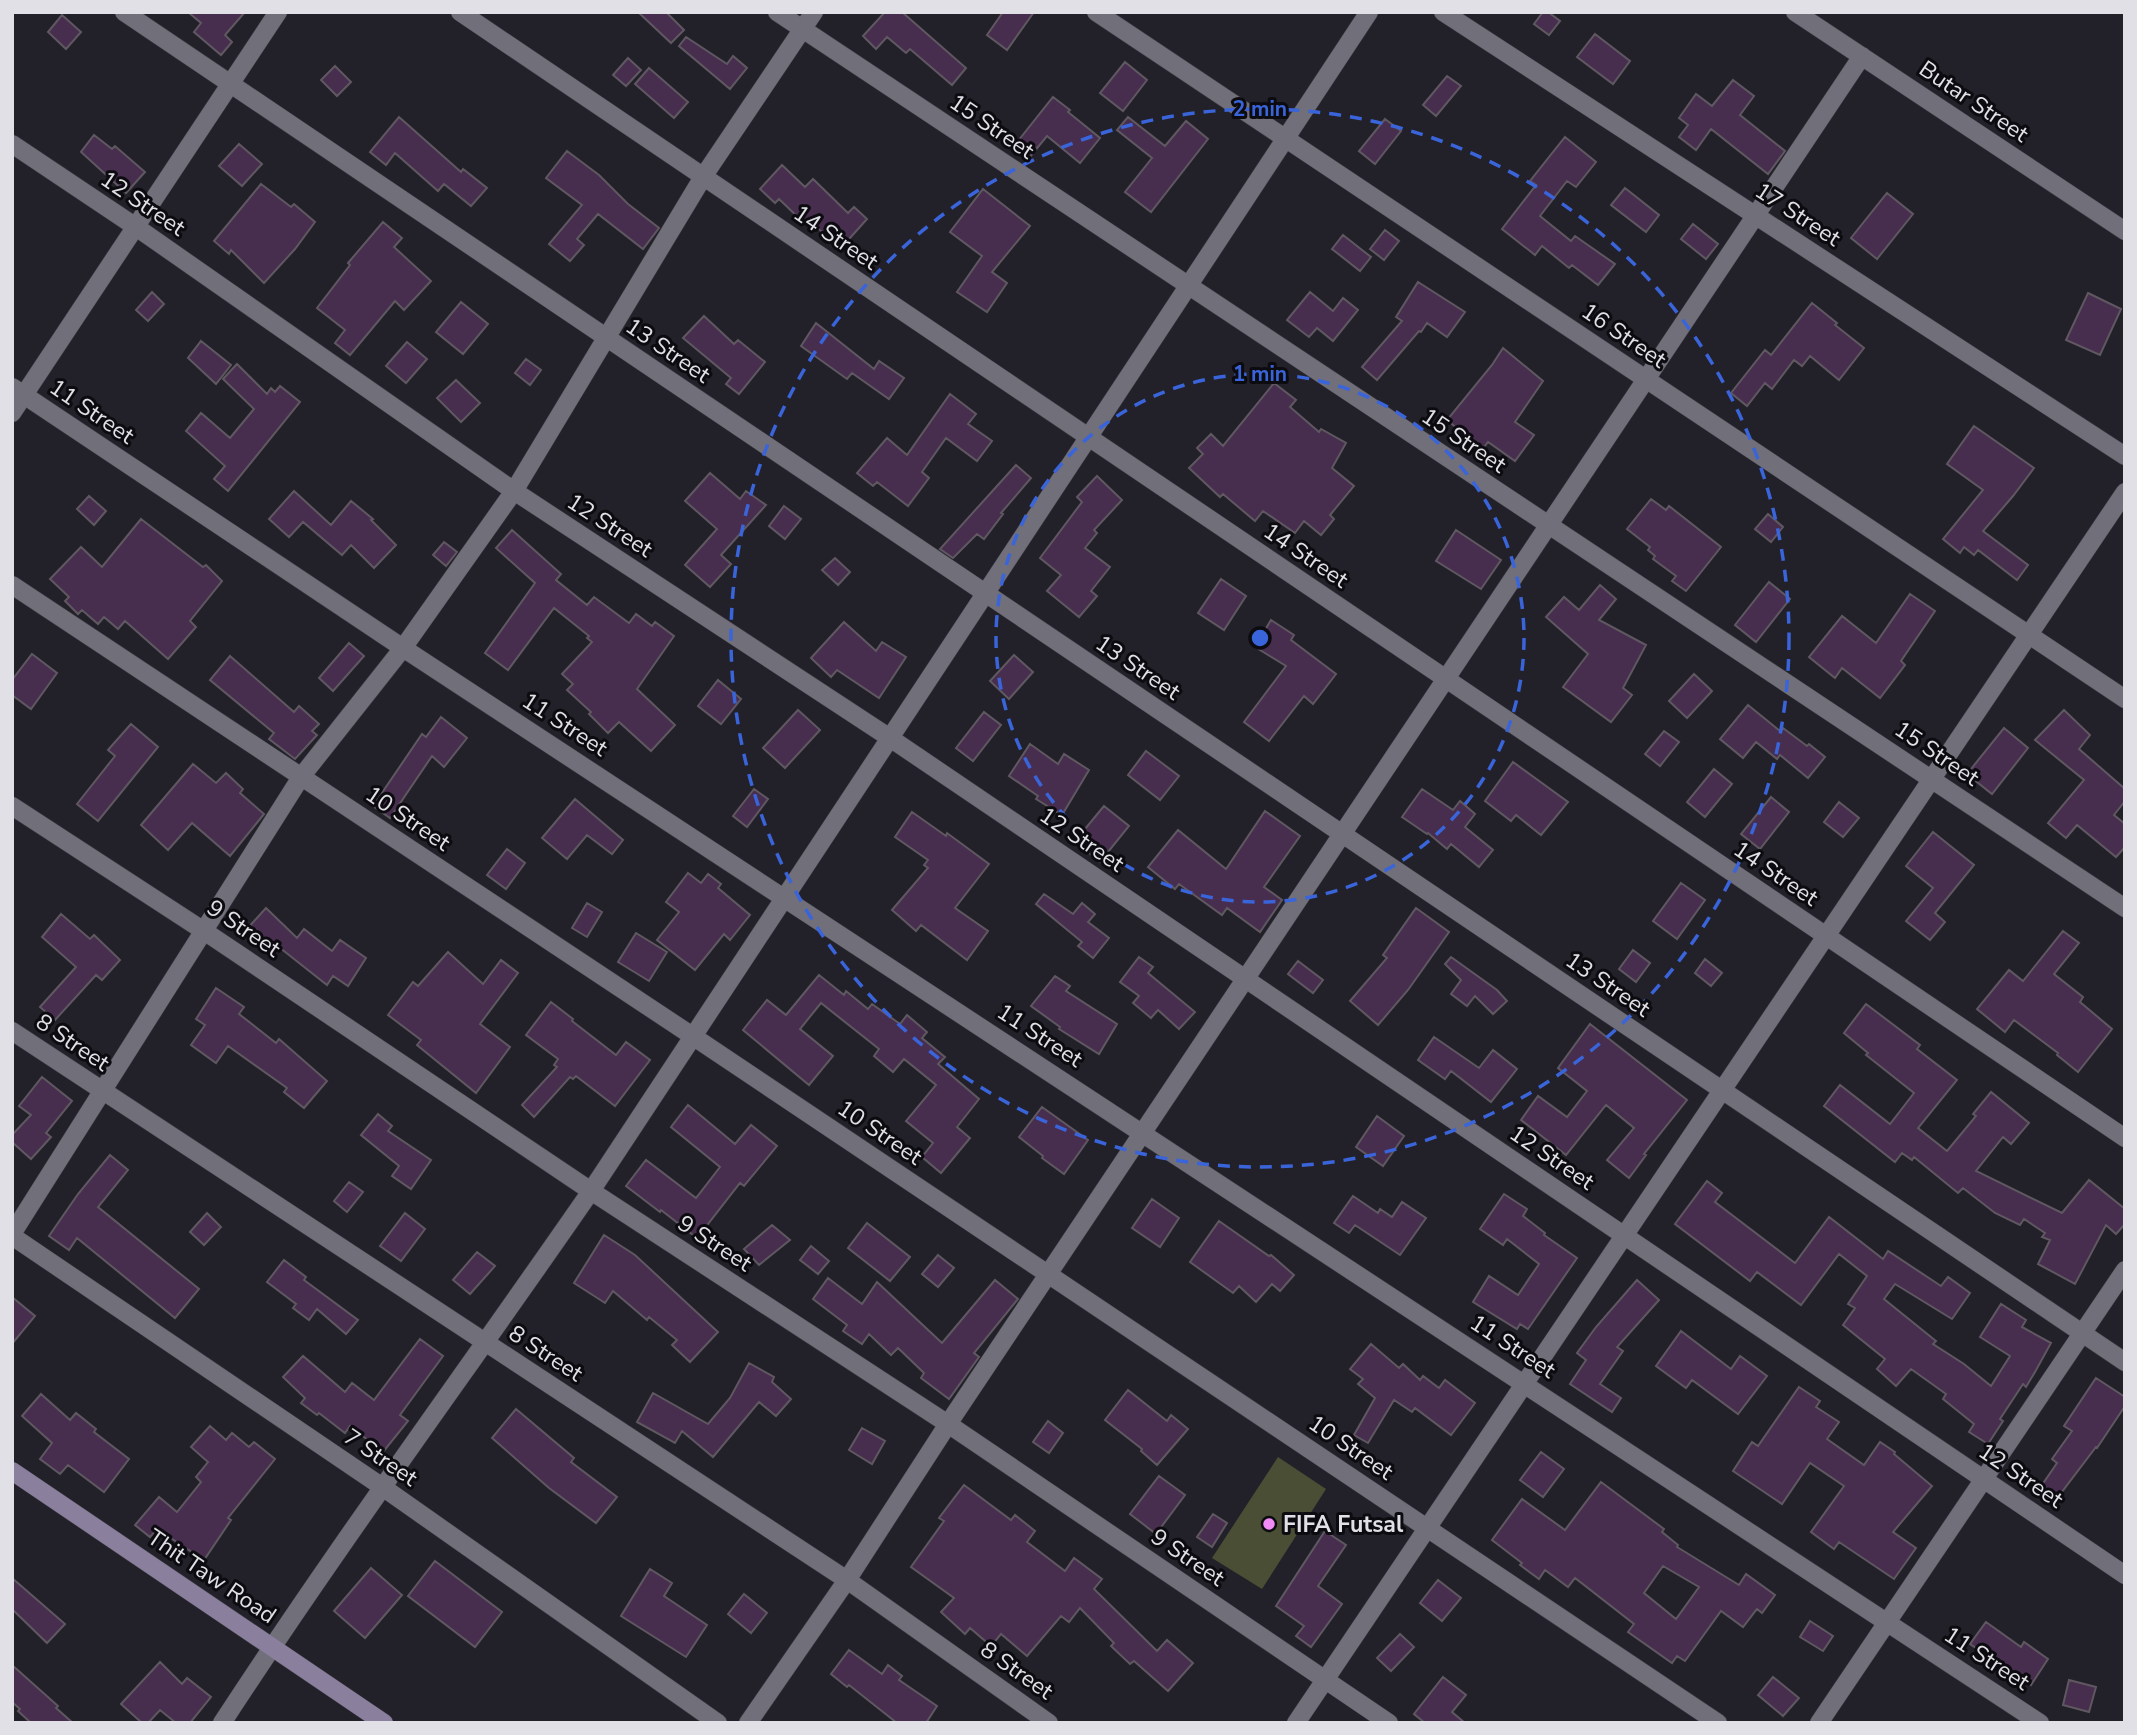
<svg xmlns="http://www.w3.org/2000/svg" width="2137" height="1735" viewBox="0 0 2137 1735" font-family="'Nunito Sans',sans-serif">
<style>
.green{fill:#4a4e35}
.building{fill:#472d4e;stroke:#5f5861;stroke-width:2;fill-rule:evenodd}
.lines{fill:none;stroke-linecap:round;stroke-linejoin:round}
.street-casing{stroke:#3f3d45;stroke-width:19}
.secondary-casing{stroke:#3f3d45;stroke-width:19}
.street{stroke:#716f7a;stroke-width:18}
.secondary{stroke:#8a7f9d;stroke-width:18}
.ring{fill:none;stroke:#3a64da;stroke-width:3.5;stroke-dasharray:12 9}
.poi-dot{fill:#f18bf5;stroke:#0c0b0f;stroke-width:2.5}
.labels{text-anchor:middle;stroke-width:6;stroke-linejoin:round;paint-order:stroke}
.street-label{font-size:23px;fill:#e1e0e6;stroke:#0c0b0f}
.poi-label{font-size:23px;font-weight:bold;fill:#e1e0e6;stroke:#0c0b0f;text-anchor:start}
.centre{fill:#3a64da;stroke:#0c0b0f;stroke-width:3.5}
.ring-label{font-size:21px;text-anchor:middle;font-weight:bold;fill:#3a64da;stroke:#0c0b0f;stroke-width:6;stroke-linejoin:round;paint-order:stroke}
</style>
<rect width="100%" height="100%" fill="#222129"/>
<path class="green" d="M1278,1457L1326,1489L1262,1589L1212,1558Z"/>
<path class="building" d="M188,12H245L225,35L232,42L221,55L194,32L201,23Z
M638,12H666L684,30L671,43Z
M885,12H902L966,68L952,85L910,49L906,53L887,37L876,49L863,36Z
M1003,12H1034L1007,50L987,35Z
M1543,12H1548L1560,21L1549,35L1534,24Z
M62,15L81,32L66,49L48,32Z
M1595,34L1630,61L1613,84L1577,57Z
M686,37L727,64L733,56L747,68L730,89L679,46Z
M628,58L641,70L626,86L613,75Z
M1125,62L1147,80L1123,111L1100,93Z
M335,66L351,82L337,96L321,80Z
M649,68L688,102L674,118L635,84Z
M1447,76L1461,86L1436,116L1423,105Z
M1733,80L1754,96L1740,115L1785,151L1768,174L1711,129L1696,150L1679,137L1688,125L1679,118L1696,94L1712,106Z
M1053,97L1070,110L1068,112L1100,138L1080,163L1047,136L1029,158L1014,146Z
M399,117L461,172L463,169L487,188L471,206L444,184L438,191L395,153L386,165L370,152Z
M1128,117L1165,146L1186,121L1208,139L1151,212L1125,192L1152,158L1117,130Z
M1385,119L1401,131L1375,164L1359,151Z
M94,135L112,149L115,146L145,172L126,193L81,152Z
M1565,137L1596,162L1576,187L1567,181L1540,216L1571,241L1575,236L1615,264L1598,285L1572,265L1569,268L1542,246L1535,255L1502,229L1536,185L1530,181Z
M239,144L262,164L242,186L219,166Z
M567,151L599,175L628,204L659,228L643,249L598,214L577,239L584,245L570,261L549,244L582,205L546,178Z
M782,165L805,187L813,179L848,213L854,207L867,219L841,248L807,219L804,223L779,199L775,203L760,189Z
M261,184L291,207L294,204L315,222L295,249L264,283L231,250L229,254L214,241Z
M1625,188L1659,215L1646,232L1611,205Z
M983,189L1030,226L992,272L1007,283L987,312L957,292L982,256L950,232Z
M1887,193L1913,214L1877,259L1851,238Z
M383,222L402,238L394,247L431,281L404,310L395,301L350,355L335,343L345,330L317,308L350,265L348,263Z
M1693,224L1718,244L1706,259L1681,239Z
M1385,230L1399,241L1384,260L1370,249Z
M1343,235L1371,257L1360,271L1332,249Z
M1418,282L1465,312L1447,337L1427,323L1421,332L1419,331L1377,380L1362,367L1402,321L1396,317Z
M152,292L164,304L148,321L136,310Z
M1310,292L1333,311L1343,298L1358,310L1333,341L1317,328L1309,337L1287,320Z
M2088,293L2121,309L2100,355L2066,340Z
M461,302L488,324L463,354L436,332Z
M1812,303L1837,323L1835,325L1864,348L1839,380L1810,356L1802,366L1794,360L1772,389L1765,383L1747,406L1731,393L1765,350L1771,355Z
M704,316L734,344L738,340L765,362L739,394L726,384L731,378L683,338Z
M816,323L874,369L879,361L904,378L889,399L852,373L847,379L801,346Z
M201,341L231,365L216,384L188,358Z
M407,342L427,359L406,383L386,366Z
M1503,348L1543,381L1515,422L1534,435L1515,461L1488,442L1482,450L1462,436L1464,434L1447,420L1492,365Z
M526,359L541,370L530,385L515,373Z
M237,364L267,394L271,388L275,392L280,386L300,402L228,491L214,479L225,466L186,431L201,413L230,438L254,409L223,379Z
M456,380L480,403L461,422L437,398Z
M1274,383L1296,400L1290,407L1319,432L1321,429L1346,443L1332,468L1354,486L1330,515L1334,519L1321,535L1304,521L1295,533L1263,511L1255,521L1223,494L1220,497L1189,468L1203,454L1197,448L1211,434L1223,446Z
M950,394L976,414L968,424L992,441L977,461L946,438L922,472L929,478L908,506L877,482L873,486L857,473L887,438L907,455Z
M1974,426L2034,468L2013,496L1983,531L2028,565L2017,580L1978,550L1974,555L1964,547L1960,553L1943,539L1983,490L1947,464Z
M1016,465L1031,478L1001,513L1003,514L984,539L977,534L953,558L940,549Z
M710,473L740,499L746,491L766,505L721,555L731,564L710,587L685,565L717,529L685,501Z
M1097,476L1122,500L1094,530L1097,533L1085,548L1110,567L1091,591L1097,596L1079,617L1047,591L1061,575L1040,558L1082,502L1077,497Z
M294,491L331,525L351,501L373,519L371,520L396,545L374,568L351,545L342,555L303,522L289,537L269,519Z
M89,496L106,511L94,525L77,509Z
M1651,499L1666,510L1669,506L1721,547L1686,591L1672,581L1676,576L1653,559L1655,556L1648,550L1650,547L1627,529Z
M784,506L801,519L785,539L769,526Z
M1768,514L1783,527L1771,542L1755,529Z
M141,519L203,567L206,565L222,581L190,621L196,627L168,659L125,621L118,629L104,617L98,624L82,610L78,614L65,601L69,597L50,579L81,547L102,567Z
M512,530L561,574L556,580L587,605L594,597L629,623L636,614L652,626L655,622L674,636L637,689L675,725L651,751L619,722L608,733L589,714L591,712L567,690L573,684L562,674L592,642L587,638L589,636L554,608L508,670L485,653L535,583L496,548Z
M1456,530L1501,560L1481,589L1436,561Z
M444,542L457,552L446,566L433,555Z
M835,558L850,572L838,585L822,570Z
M1221,579L1246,596L1224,630L1198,613Z
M1769,582L1790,599L1756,642L1735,625Z
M1600,585L1616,599L1599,620L1646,645L1623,688L1632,695L1611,722L1563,687L1588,654L1546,617L1564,597L1579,610Z
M1910,594L1935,611L1901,661L1905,665L1880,698L1842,668L1835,678L1809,657L1842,616L1876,643Z
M1271,620L1294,635L1291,640L1336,674L1313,704L1304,696L1269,741L1244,722L1286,666L1255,647Z
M844,622L876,651L882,642L906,657L879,698L837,670L831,677L811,658Z
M349,643L364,656L333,691L319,678Z
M32,654L57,673L31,709L12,695V680Z
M1014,655L1033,672L1009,699L990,681Z
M230,656L294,712L299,706L319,724L312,731L317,735L295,759L269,739L274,733L210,680Z
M1694,674L1712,691L1687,718L1669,701Z
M718,680L741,699L721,724L698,706Z
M1748,705L1780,731L1783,728L1807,746L1809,744L1825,757L1808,778L1780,755L1777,759L1756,742L1743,758L1720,739Z
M798,710L820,730L785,768L763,748Z
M2064,710L2090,735L2079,749L2125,789V801L2114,815L2125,824V847L2116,857L2077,825L2066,838L2048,823L2084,780L2035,740Z
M984,712L1001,725L973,761L956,748Z
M441,717L467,738L444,767L432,756L390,818L373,806L422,734L426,737Z
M131,724L158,747L98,821L77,804L115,756L108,750Z
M2004,728L2028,748L1992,794L1967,774Z
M1664,731L1679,742L1660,766L1645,754Z
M1030,744L1058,764L1064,754L1089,770L1062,815L1036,799L1038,796L1009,776Z
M1146,751L1179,776L1160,800L1128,775Z
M1513,762L1568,802L1541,835L1516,815L1511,821L1485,801Z
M193,764L216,783L226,773L243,789L240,793L264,814L230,856L192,823L168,850L141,825Z
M1714,769L1732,784L1705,817L1687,802Z
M754,789L768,799L747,827L733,816Z
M1422,789L1453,810L1460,801L1475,814L1465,827L1493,850L1479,867L1451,844L1447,849L1428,833L1427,834L1402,817Z
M1771,797L1789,812L1760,849L1741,834Z
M575,799L623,840L612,854L587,835L567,859L542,838Z
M1839,802L1859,818L1843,837L1824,822Z
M1104,806L1129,826L1100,862L1075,841Z
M1265,811L1300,836L1264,887L1282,900L1260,932L1227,908L1222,915L1179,884L1175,889L1148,867L1178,830L1226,869Z
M912,812L946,836L947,833L989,864L955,908L988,931L967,960L921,925L916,931L892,910L928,868L924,865L928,860L895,837Z
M1933,832L1974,865L1935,913L1945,922L1930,940L1906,921L1933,888L1906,866Z
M507,849L525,863L506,889L487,875Z
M688,873L701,883L708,874L721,884L718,888L750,915L730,940L724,934L695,970L657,940L679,912L666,902Z
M1681,883L1705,900L1677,939L1653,921Z
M1044,894L1073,914L1082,903L1095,914L1088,922L1109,938L1093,958L1078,946L1082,942L1036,904Z
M587,903L602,912L587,937L572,928Z
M266,908L297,938L304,929L332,951L340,940L366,958L348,986L333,976L327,985L270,940L263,947L245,931Z
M1416,908L1449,932L1408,990L1378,1025L1350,1001L1387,958L1383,955Z
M61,914L90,939L94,935L120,960L102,980L96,975L55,1020L40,1007L76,967L42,937Z
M2063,931L2079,943L2054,974L2083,997L2080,1002L2112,1029L2078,1072L2057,1055L2058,1053L2014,1020L2005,1032L1977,1009L2009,970L2023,981Z
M636,933L667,952L649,981L618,962Z
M1633,950L1650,963L1636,982L1619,969Z
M448,952L483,984L501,960L518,973L480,1024L510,1047L476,1093L417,1045L421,1040L388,1015L413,982L418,986Z
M1139,957L1153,967L1148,973L1195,1012L1179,1029L1158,1010L1151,1018L1133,1003L1139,996L1120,982Z
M1451,957L1497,990L1507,1001L1493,1014L1475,996L1467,1006L1451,994L1461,980L1445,964Z
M1705,959L1722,973L1711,986L1695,973Z
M1298,961L1323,980L1313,993L1288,974Z
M819,975L844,995L846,991L868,1009L872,1004L900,1024L907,1015L927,1032L922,1038L945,1057L938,1064L979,1099L957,1127L970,1138L941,1173L922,1157L933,1143L906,1121L936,1085L904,1059L893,1072L874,1056L879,1049L821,1003L800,1029L833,1056L809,1085L743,1030L767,1000L786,1015Z
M1055,976L1070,986L1066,991L1117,1024L1099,1054L1059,1029L1060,1027L1031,1006Z
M216,988L244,1007L239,1014L276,1043L279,1039L327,1081L304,1108L284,1092L287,1088L228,1046L216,1063L191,1045L205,1025L196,1019Z
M551,1002L573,1019L572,1021L616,1055L626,1042L650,1060L615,1106L576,1076L573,1079L570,1077L534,1117L522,1105L557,1067L554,1065L558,1059L526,1035Z
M1866,1004L1920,1045L1917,1049L1957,1080L1918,1128L1947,1151L1976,1116L1973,1114L1991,1092L2029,1123L2011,1144L2003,1137L1976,1171L2062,1213L2089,1180L2125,1209V1224L2116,1234L2106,1225L2075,1284L2038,1264L2050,1240L2042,1237L2045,1233L2024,1219L2020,1225L1995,1213L1963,1188L1958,1193L1914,1157L1912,1160L1902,1153L1895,1162L1824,1106L1840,1085L1890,1124L1914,1093L1866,1055L1868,1053L1844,1033Z
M1590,1024L1687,1100L1644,1154L1646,1155L1629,1178L1607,1160L1634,1128L1606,1105L1566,1155L1521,1120L1538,1096L1567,1117L1587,1091L1558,1068Z
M1434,1037L1479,1068L1493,1050L1517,1069L1491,1102L1451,1071L1445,1079L1418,1060Z
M42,1077L72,1101L46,1133L51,1137L31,1159L12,1142V1135L31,1115L19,1106Z
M688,1105L735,1144L751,1125L777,1146L744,1186L740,1183L697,1238L661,1210L660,1212L626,1186L646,1160L696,1198L720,1167L671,1127Z
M1042,1107L1088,1140L1064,1174L1042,1158L1043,1156L1019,1137Z
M378,1114L392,1126L388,1131L431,1160L411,1189L392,1176L399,1166L361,1135Z
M1377,1116L1404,1136L1383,1166L1356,1147Z
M110,1155L128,1170L98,1207L199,1289L175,1318L77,1238L69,1250L49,1236L78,1194Z
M1707,1181L1722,1193L1715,1202L1795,1263L1829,1217L1883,1259L1888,1251L1941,1286L1948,1277L1970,1293L1952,1319L1895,1284L1884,1299L1936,1341L1933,1344L1964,1364L1991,1386L2010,1356L1980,1337L2001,1304L2026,1320L2022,1327L2051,1343L2035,1372L2026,1387L2023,1384L2000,1419L2003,1421L1988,1444L1969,1432L1974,1424L1943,1399L1946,1394L1911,1369L1896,1386L1877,1369L1885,1359L1843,1325L1855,1308L1848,1304L1867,1276L1839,1254L1801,1305L1757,1272L1750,1281L1675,1224Z
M349,1182L363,1192L347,1212L334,1201Z
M1504,1194L1527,1209L1523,1216L1545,1233L1544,1235L1577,1258L1528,1329L1520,1324L1517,1329L1473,1302L1489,1276L1518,1295L1539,1264L1507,1239L1503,1245L1480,1229Z
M1353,1196L1378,1213L1380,1209L1392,1217L1402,1202L1426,1218L1400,1255L1355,1225L1349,1233L1334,1223Z
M1152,1199L1179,1218L1160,1247L1132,1228Z
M207,1213L221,1227L204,1245L190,1232Z
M405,1213L425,1229L401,1261L380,1246Z
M1219,1221L1269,1256L1271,1255L1294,1275L1280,1291L1272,1284L1256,1302L1239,1286L1233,1293L1190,1262Z
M867,1223L910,1257L890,1281L848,1248Z
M772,1225L790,1240L759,1265L744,1249Z
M604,1235L635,1255L718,1332L690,1362L672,1345L677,1340L649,1317L647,1320L613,1291L605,1303L574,1283Z
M811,1246L829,1261L818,1274L800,1260Z
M477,1252L495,1266L470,1294L453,1280Z
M938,1255L954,1268L938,1287L922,1274Z
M284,1260L306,1277L304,1280L358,1320L346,1334L317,1309L309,1320L293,1308L296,1304L267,1282Z
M828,1278L862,1304L877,1282L942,1343L995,1280L1018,1299L974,1353L979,1357L949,1399L921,1378L924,1373L898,1348L891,1355L869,1334L862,1344L843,1331L847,1325L813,1299Z
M1637,1280L1659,1300L1617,1347L1623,1351L1600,1384L1621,1398L1612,1412L1570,1384L1586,1360L1577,1353L1596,1327Z
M12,1297L35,1316L12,1344Z
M1681,1331L1731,1369L1740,1356L1767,1376L1738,1414L1692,1380L1686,1388L1656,1366Z
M420,1339L443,1356L400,1415L408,1421L383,1452L350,1426L345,1433L319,1413L317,1415L301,1403L305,1398L283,1377L303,1356L345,1392L352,1383L374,1400Z
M1371,1344L1399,1368L1403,1364L1420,1380L1423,1376L1439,1388L1445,1380L1475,1403L1451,1435L1415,1408L1412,1412L1394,1400L1368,1443L1354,1435L1375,1398L1358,1384L1363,1379L1350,1369Z
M749,1363L774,1377L772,1382L791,1399L776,1416L759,1402L713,1457L682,1431L675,1443L637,1422L653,1393L708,1424L730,1398Z
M2096,1378L2125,1397V1406L2097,1448L2096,1447L2058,1497L2042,1485L2057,1463L2052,1459L2072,1431L2064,1426Z
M1799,1387L1820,1401L1816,1407L1839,1422L1827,1439L1864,1465L1880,1442L1895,1452L1894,1454L1932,1486L1893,1532L1916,1548L1894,1579L1839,1542L1834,1549L1811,1532L1844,1486L1810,1463L1782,1504L1733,1471L1752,1442L1758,1446Z
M1128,1390L1167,1421L1171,1415L1188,1429L1157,1465L1141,1451L1142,1449L1105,1420Z
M41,1394L70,1420L76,1413L96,1429L94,1432L129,1459L104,1492L68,1465L60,1474L40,1459L52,1443L22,1416Z
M516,1409L574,1458L571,1462L617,1497L596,1523L549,1488L492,1438Z
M1048,1421L1063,1433L1049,1453L1033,1442Z
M210,1426L226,1440L232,1433L249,1447L254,1442L275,1459L228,1518L231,1520L204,1560L157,1529L150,1537L135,1525L159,1497L177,1512L201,1482L196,1477L208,1462L191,1447Z
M862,1428L885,1441L872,1464L849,1450Z
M1541,1452L1564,1469L1543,1497L1520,1480Z
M1159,1476L1185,1495L1156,1534L1130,1514Z
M1601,1482L1664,1529L1662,1532L1678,1545L1677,1547L1739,1585L1746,1574L1775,1595L1762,1613L1757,1609L1743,1627L1721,1611L1685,1661L1677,1656L1672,1663L1628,1632L1634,1624L1575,1578L1568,1587L1545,1570L1539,1579L1520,1565L1522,1563L1492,1540L1522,1499L1565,1530ZM1663,1566L1699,1587L1676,1619L1644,1593Z
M964,1485L1011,1520L1015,1515L1035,1531L1027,1542L1065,1571L1074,1558L1102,1579L1094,1589L1157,1651L1167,1640L1193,1663L1168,1691L1134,1661L1130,1664L1111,1646L1114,1643L1080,1608L1069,1622L1061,1616L1027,1656L1001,1634L991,1646L970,1628L965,1634L941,1612L954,1598L911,1567L944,1521L939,1518Z
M1213,1514L1227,1523L1212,1547L1197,1537Z
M1325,1531L1346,1545L1318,1586L1342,1604L1311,1647L1296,1636L1304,1626L1276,1606Z
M435,1561L502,1612L475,1647L408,1596Z
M371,1568L402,1595L365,1638L334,1611Z
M650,1569L672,1583L664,1596L707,1625L686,1657L621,1616Z
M12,1578L65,1624L47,1643L12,1609Z
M1438,1580L1461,1598L1442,1621L1420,1603Z
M744,1594L767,1613L751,1633L728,1614Z
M1810,1621L1833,1636L1823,1651L1800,1637Z
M1986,1622L2021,1647L2024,1642L2048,1659L2031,1685L1970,1644Z
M1400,1634L1414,1647L1391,1671L1377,1658Z
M849,1650L882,1674L888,1665L902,1676L899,1680L937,1706L926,1723H897L849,1685L847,1687L831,1674Z
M160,1662L182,1684L187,1678L211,1697L190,1723H176L160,1710L148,1723H142L121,1704Z
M12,1665L58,1706L56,1708L73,1723H31L18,1711L20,1709L12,1702Z
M1443,1677L1466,1695L1452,1712L1465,1723H1425L1414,1714Z
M1773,1677L1799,1698L1783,1716L1758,1695Z
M2069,1680L2096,1687L2089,1712L2063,1705Z"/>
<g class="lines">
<g class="street-casing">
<path id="street" d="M124,12L2125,1362
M460,12L2125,1138
M777,12L2125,908
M1096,12L2125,699
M1443,12L2125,456
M1795,12L2125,231
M12,144L136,227L514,491L890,738L2125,1575
M12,387L403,648L2040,1723
M12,413L278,12
M12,585L694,1037L1718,1723
M12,806L204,931L591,1191L948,1424L1389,1723
M12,1031L847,1580L1049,1723
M12,1234L301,777L403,648L514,491L703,177L814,12
M12,1236L381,1486L718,1723
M222,1723C340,1542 468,1369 591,1191L1369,12
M748,1723L847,1580L948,1424L1862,56
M1296,1723L2125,492
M1819,1723L2125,1270"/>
</g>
<g class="secondary-casing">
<path id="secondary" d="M12,1471L384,1723"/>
</g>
<use href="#street" class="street"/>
<use href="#secondary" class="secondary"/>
</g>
<g class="ring">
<circle cx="1260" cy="638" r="264"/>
<circle cx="1260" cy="638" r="529"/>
</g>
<circle class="poi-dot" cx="1269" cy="1524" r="7"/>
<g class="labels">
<g class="street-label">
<text transform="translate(1974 101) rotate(34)" y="8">Butar Street</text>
<text transform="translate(992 126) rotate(34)" y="8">15 Street</text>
<text transform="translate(143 203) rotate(34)" y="8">12 Street</text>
<text transform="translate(1798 214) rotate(33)" y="8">17 Street</text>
<text transform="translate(836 237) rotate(34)" y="8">14 Street</text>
<text transform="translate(1624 335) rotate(34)" y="8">16 Street</text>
<text transform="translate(668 350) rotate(34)" y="8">13 Street</text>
<text transform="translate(92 411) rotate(34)" y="8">11 Street</text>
<text transform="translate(1464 440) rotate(34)" y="8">15 Street</text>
<text transform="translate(610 525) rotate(33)" y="8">12 Street</text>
<text transform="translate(1306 555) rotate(34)" y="8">14 Street</text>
<text transform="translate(1138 667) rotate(34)" y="8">13 Street</text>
<text transform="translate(565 724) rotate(33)" y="8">11 Street</text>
<text transform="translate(1937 753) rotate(34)" y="8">15 Street</text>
<text transform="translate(408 818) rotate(34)" y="8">10 Street</text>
<text transform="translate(1082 839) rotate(34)" y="8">12 Street</text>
<text transform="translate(1776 873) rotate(34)" y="8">14 Street</text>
<text transform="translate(244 928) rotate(34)" y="8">9 Street</text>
<text transform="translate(1608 984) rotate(34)" y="8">13 Street</text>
<text transform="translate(1040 1035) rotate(33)" y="8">11 Street</text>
<text transform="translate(73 1042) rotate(34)" y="8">8 Street</text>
<text transform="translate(880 1132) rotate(34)" y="8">10 Street</text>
<text transform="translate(1552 1157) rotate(34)" y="8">12 Street</text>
<text transform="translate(715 1243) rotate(33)" y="8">9 Street</text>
<text transform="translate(1513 1346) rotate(33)" y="8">11 Street</text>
<text transform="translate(546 1353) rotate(33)" y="8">8 Street</text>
<text transform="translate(1351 1447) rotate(34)" y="8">10 Street</text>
<text transform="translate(381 1457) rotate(34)" y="8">7 Street</text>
<text transform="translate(2021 1475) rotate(34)" y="8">12 Street</text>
<text transform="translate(1188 1557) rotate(34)" y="8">9 Street</text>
<text transform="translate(212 1576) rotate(34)" y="8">Thit Taw Road</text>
<text transform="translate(1987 1658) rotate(33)" y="8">11 Street</text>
<text transform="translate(1017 1670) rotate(35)" y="8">8 Street</text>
</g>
<g class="poi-label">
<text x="1283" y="1532">FIFA Futsal</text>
</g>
</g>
<circle cx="1260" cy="638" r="10" class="centre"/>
<g class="ring-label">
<text x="1260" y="116">2 min</text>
<text x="1260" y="381">1 min</text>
</g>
<rect width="2137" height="1735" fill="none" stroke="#e1e0e6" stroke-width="28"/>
</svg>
